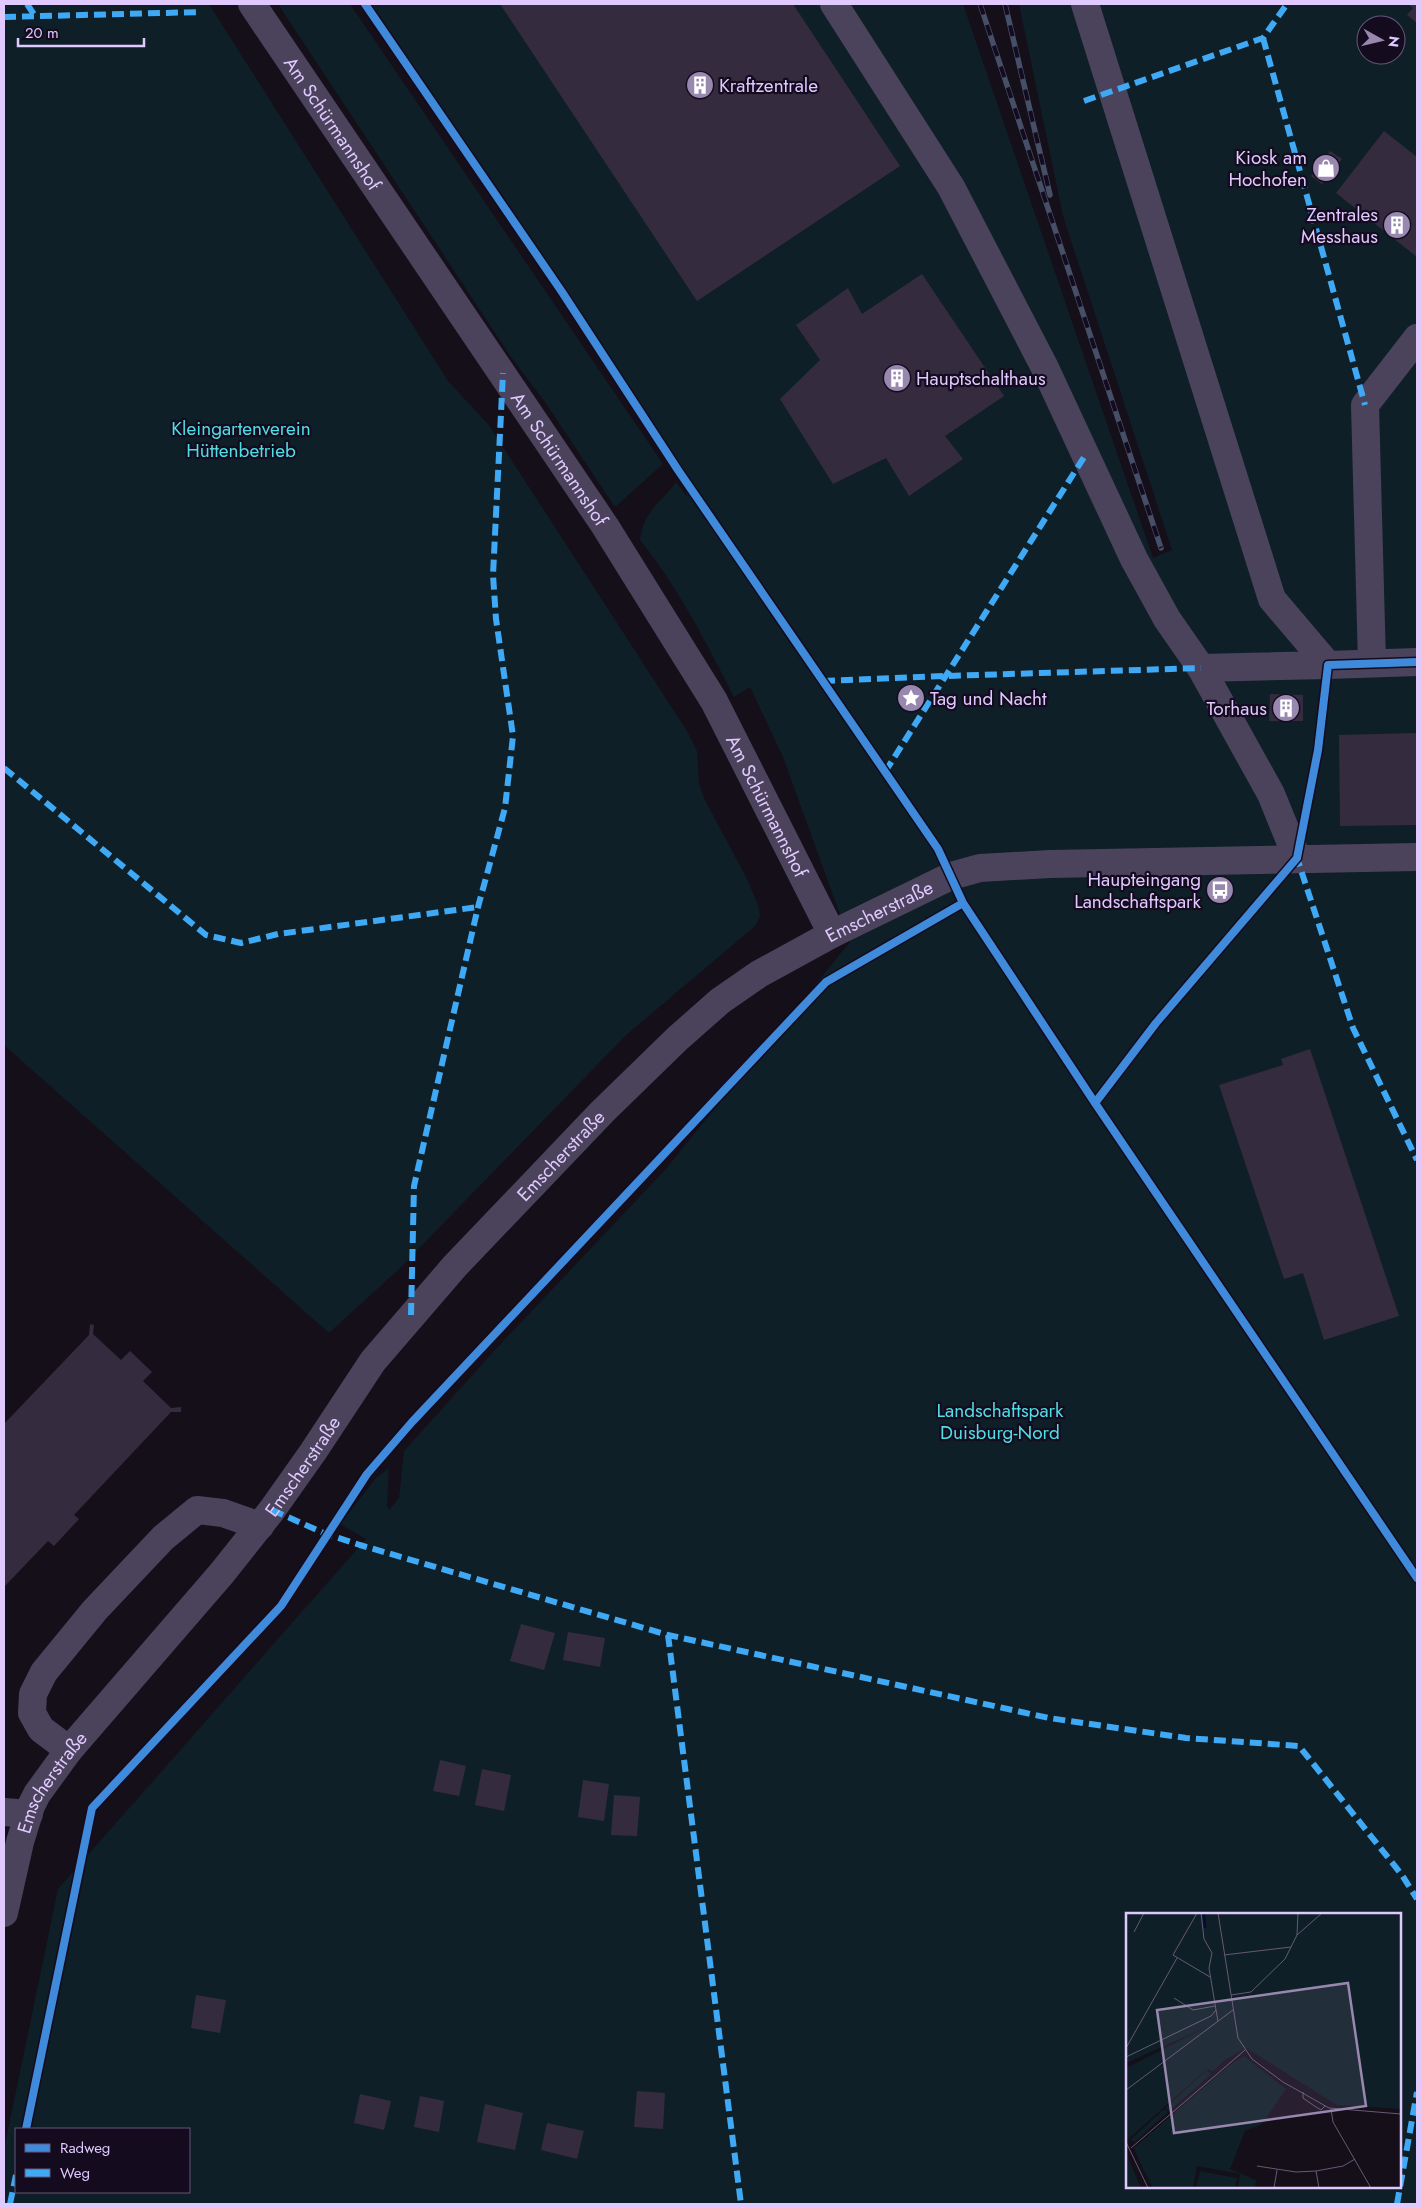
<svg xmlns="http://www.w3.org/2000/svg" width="1421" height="2208" viewBox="0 0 1421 2208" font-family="Jost,sans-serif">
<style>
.green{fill:#0f1f27;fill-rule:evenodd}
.building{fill:#342c3e}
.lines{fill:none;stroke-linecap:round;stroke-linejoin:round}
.minor{stroke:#4b435c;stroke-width:28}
.rail-casing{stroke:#454f67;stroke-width:5.5}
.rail{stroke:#140b1f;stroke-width:4;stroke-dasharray:11;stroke-linecap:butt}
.quiet{stroke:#3fa9f5;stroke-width:6;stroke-dasharray:12 6;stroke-linecap:butt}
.cycleway-casing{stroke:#140b1f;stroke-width:11}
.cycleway{stroke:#408adc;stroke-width:8}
.labels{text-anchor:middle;stroke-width:4.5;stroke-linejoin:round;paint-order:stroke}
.poi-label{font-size:19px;fill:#dfc9ff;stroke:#140b1f;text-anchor:end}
.street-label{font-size:19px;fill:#dfc9ff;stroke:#140b1f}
.park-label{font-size:19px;fill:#4edfe5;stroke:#140b1f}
.inset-river{fill:none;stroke:#070a3a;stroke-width:2.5}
.inset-road{fill:none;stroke:#665976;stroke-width:1}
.view{fill:#9888af;fill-opacity:0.15;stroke:#9888af;stroke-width:2.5}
.inset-edge{fill:none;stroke:#dfc9ff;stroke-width:2.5}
</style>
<rect width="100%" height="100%" fill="#150f1a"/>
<path class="green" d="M4,4H209L448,381L488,424L687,731L697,751L699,784L705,800L748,881L759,908L760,917L754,927L626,1035L399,1269L329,1333L4,1045Z
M278,4H350L663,464L615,507L545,402L511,357Z
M366,4H963L1153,558L1172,550L1063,216L1019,4H1417V2204H4V2149L58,1889L366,1539L340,1524L376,1478L389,1468L387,1506L389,1510L399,1498L404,1451L495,1350L665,1170L850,942L783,757L750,687L734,697C706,642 678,587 640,540C644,510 660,504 676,482L688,498L678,470L562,292ZM1366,25H1396V55H1366ZM1127,1914H1400V2187H1127ZM16,2129H189V2192H16Z"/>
<path class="building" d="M500,4H793L900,166L697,301Z
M1408,4H1417V23L1407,15L1413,8Z
M1384,131L1417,157V257L1336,193Z
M1330,151L1342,159L1322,184L1311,176Z
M922,274L1004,396L945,436L963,459L909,496L886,458L833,484L780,399L820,360L796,325L848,288L862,314Z
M1270,694L1303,695V721H1269Z
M1417,733V825L1340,826L1339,735Z
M1310,1049L1399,1316L1324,1340L1303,1273L1284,1279L1219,1085L1283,1065L1281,1059Z
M90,1324L94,1325L93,1334L121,1360L130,1351L152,1372L143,1381L171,1408L181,1407V1412H171L74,1515L79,1519L54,1546L48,1541L4,1587V1424L89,1335Z
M521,1624L555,1633L544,1670L510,1661Z
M568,1632L605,1638L600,1667L563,1660Z
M440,1760L466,1766L459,1796L433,1791Z
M482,1769L511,1775L504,1811L475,1805Z
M583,1780L609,1784L604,1821L578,1817Z
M614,1795L640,1797L637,1836L611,1835Z
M196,1995L226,2000L220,2033L191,2028Z
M637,2091L665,2093L663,2129L634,2127Z
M360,2094L391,2101L384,2130L354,2123Z
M420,2096L444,2101L439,2132L414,2127Z
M485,2104L523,2113L515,2150L477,2142Z
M547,2123L584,2131L577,2159L541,2150Z"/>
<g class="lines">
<g class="minor">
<path id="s1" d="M252,4L605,526L714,701L832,934"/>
<path d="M834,4L951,187L1044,366L1134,559L1167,619L1201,668L1271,794L1297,858"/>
<path d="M1085,4L1272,599L1328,665L1201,668"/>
<path d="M1372,663L1365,405L1417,338"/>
<path d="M1328,665L1417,662"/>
<path d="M69,1750L41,1729L32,1713L33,1694L44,1672L94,1611L163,1538L197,1510L223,1513L260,1526"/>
<path d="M4,1812L29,1814"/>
<path id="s2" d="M4,1913L20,1842L31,1806L37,1794L69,1750L222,1573L272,1510L313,1452L373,1361L454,1267L602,1112L677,1039L720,1001L759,974L832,934L951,876L980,868L1050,864L1417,857"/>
</g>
<g class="rail-casing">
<path id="rail" d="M980,4L1161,548
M1005,4L1050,195"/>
</g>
<use href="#rail" class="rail"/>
<path class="quiet" d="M27,4L35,16
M4,17L201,12
M1263,38L1365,405
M1084,101L1263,38L1287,4
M823,681L945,676L1201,668
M4,768L206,935L241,943L278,934L478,907
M885,772L1086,454
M1298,855L1297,858L1353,1028L1417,1160
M411,1315L414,1186L478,907L505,808L513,736L496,619L493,575L503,373
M272,1510L326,1534L360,1545L668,1635L1049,1718L1186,1738L1299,1746L1402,1875L1417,1899
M668,1635L741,2204
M10,2204L16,2175
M1397,2204L1417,2092"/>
<g class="cycleway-casing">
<path id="cycleway" d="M365,4L562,292L678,470L938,849L963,903L1095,1103L1417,1578
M1095,1103L1156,1023L1297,858L1318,750L1328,665L1417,662
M26,2129L92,1808L281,1606L367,1474L412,1422L826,982L963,903"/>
</g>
<use href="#cycleway" class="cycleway"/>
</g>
<defs>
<g id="building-disc" transform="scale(1.4375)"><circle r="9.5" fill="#9888af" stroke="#140b1f"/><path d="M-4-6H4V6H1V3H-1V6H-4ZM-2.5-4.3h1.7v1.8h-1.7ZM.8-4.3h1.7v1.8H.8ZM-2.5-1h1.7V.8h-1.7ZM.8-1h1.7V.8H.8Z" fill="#fff"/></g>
<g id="shop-disc" transform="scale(1.4375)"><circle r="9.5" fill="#9888af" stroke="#140b1f"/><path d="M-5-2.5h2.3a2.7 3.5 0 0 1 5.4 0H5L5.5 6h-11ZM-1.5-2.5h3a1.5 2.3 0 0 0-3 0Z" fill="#fff"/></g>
<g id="sight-disc" transform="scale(1.4375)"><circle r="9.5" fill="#9888af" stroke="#140b1f"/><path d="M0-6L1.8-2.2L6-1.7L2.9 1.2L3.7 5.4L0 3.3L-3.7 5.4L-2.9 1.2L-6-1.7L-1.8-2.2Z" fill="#fff"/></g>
<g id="bus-disc" transform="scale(1.4375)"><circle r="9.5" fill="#9888af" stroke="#140b1f"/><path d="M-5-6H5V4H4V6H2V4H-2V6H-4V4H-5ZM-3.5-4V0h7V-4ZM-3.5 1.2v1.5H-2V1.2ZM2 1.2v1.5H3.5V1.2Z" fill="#fff"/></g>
</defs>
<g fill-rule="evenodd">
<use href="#building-disc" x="700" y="85"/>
<use href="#shop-disc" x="1326" y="168"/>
<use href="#building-disc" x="1397" y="225"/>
<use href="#building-disc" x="897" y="378"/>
<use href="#sight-disc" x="911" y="698"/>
<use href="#building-disc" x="1286" y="708"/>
<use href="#bus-disc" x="1220" y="890"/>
</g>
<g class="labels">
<g class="poi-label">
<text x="719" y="92" text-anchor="start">Kraftzentrale</text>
<text x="1307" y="164">Kiosk am<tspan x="1307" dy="22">Hochofen</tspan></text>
<text x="1378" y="221">Zentrales<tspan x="1378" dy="22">Messhaus</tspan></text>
<text x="916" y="385" text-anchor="start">Hauptschalthaus</text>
<text x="930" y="705" text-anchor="start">Tag und Nacht</text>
<text x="1267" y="715">Torhaus</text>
<text x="1201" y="886">Haupteingang<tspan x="1201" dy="22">Landschaftspark</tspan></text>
</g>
<g class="street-label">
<text dy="7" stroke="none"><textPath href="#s1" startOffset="144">Am Schürmannshof</textPath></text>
<text dy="7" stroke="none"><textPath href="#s1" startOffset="549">Am Schürmannshof</textPath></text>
<text dy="7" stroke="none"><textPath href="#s1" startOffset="954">Am Schürmannshof</textPath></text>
<text dy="7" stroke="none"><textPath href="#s2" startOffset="1356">Emscherstraße</textPath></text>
<text dy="7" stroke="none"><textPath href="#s2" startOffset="951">Emscherstraße</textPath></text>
<text dy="7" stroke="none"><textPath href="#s2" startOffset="546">Emscherstraße</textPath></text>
<text dy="7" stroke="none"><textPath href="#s2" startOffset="141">Emscherstraße</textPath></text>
</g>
<g class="park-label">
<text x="241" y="435">Kleingartenverein<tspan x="241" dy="22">Hüttenbetrieb</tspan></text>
<text x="1000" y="1417">Landschaftspark<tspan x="1000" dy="22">Duisburg-Nord</tspan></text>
</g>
</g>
<g transform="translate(1126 1913)">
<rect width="275" height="275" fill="#150f1a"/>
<path d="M0,0H275V196L211,192L120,135L99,147L87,158L81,156L0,228V155L83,113L0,150ZM118,143L160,176L136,211L119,218L104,256L130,267L129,275H112L114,261L71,253L67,275H27L17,255L25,275L8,235L105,151ZM81,157L85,161L73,172L43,198L39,195ZM38,196L42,199L9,229L4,227ZM0,235L3,247L15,275H0ZM74,258L111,265L109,275H70Z" fill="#0f1f27"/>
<path class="inset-river" d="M78,0L79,15"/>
<path class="inset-road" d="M71,0L47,42L84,64M75,0L78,26L86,40L83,55L90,97M92,0L112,125L126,146L157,169L203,195L275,201M8,19L18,0M171,22L172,0M165,34L171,22L196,0M98,42L165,34L159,46L125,79L105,82M48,85L67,97L89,93M0,135L51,45M0,144L85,103L90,97L92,108M0,177L107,97M177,179V185L187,192L195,197L199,193M205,196L207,209L245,275M0,229L22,275M5,235L119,137M131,253L170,259L190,258L217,253L229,246M190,258L193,275M148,275L151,257"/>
<path class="view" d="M222,70L240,193L48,220L31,97Z"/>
<rect width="275" height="275" class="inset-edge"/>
</g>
<rect width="1421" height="2208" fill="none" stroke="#dfc9ff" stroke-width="10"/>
<rect x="15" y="2128" width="175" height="65" fill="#140b1f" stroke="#655779"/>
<rect x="25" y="2144" width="25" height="8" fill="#408adc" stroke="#655779"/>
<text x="60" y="2153" font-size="15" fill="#dfc9ff">Radweg</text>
<rect x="25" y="2169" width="25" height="8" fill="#3fa9f5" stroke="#655779"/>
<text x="60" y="2178" font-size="15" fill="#dfc9ff">Weg</text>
<g transform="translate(1381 40) rotate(98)"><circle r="24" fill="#140b1f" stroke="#655779"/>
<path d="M0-4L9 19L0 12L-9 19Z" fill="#9888af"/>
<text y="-8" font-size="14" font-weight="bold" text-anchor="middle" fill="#dfc9ff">N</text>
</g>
<path d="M18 38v8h126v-8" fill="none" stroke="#dfc9ff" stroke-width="2.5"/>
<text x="25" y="38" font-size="15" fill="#dfc9ff" stroke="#140b1f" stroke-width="4" paint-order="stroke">20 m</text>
</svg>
